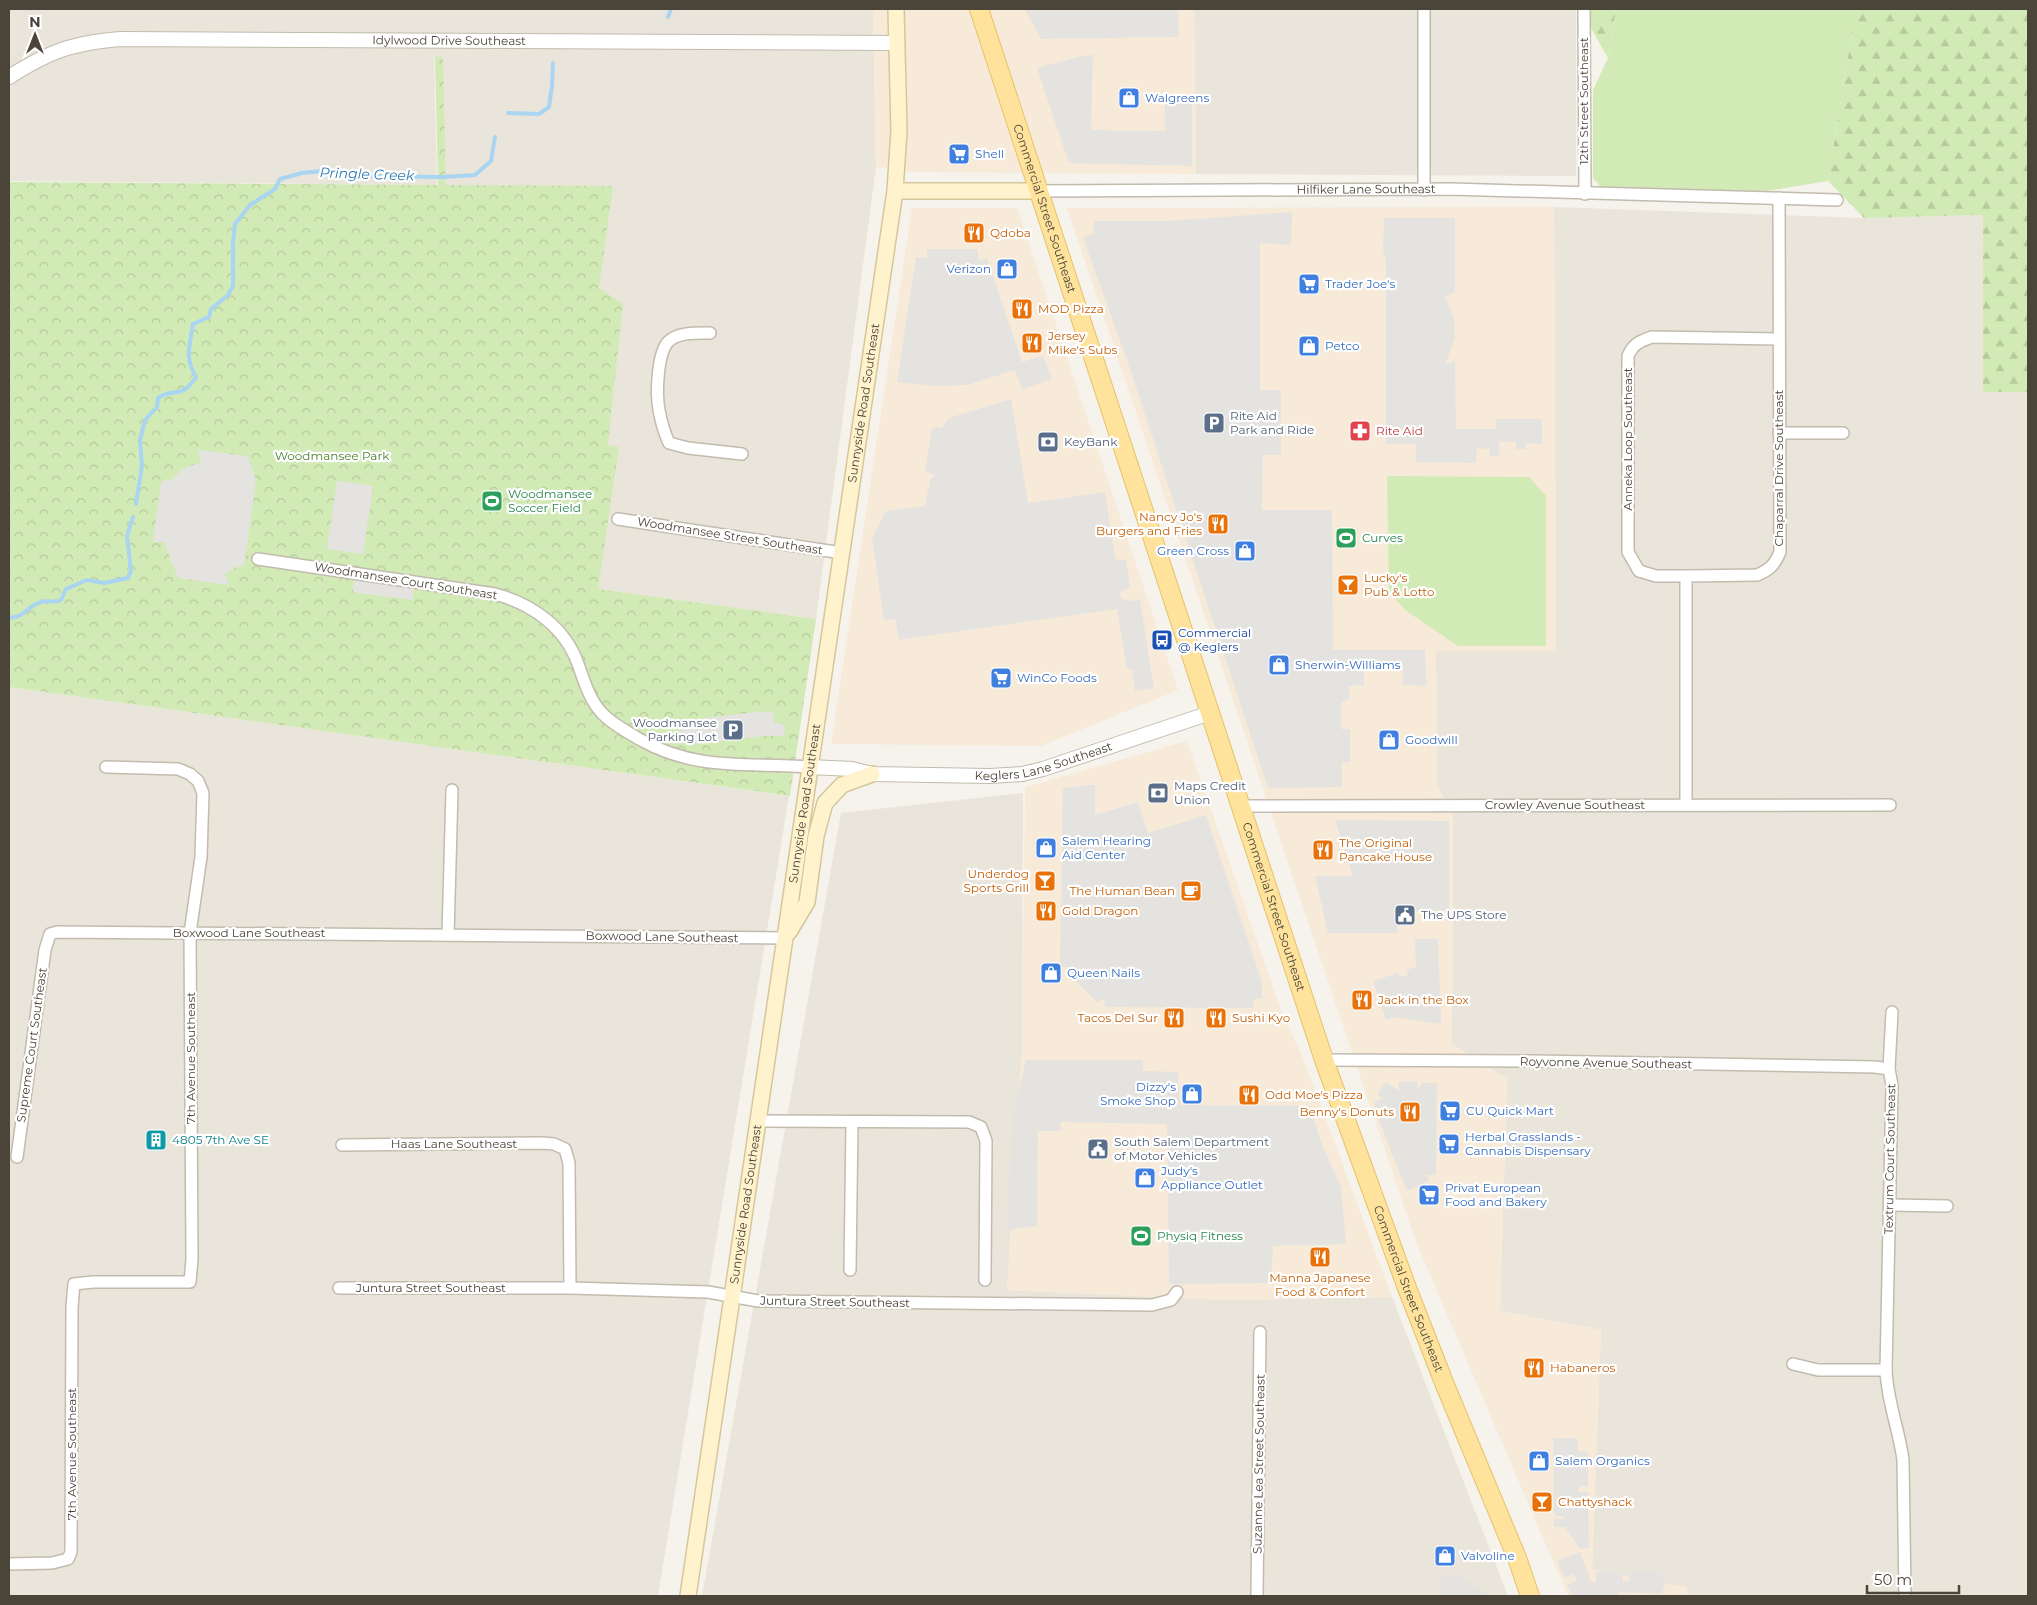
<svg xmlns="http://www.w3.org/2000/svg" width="2037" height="1605" viewBox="0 0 2037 1605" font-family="Montserrat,sans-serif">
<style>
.residential{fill:#eae5da}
.commercial{fill:#f7ead8}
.grass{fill:#d2eab5}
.forest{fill:url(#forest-firs)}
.park{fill:url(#park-crowns)}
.parking{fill:#e5e3e0}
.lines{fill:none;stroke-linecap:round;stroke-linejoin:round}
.stream{stroke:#a9d4f2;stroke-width:4}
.minor-casing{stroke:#c2bbae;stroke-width:14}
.tertiary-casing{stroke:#c2bbae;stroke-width:16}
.secondary-casing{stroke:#d6c79b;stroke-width:18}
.primary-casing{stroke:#e6c16a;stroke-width:20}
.minor{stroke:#fff;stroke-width:11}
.tertiary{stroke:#fff;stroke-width:14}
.secondary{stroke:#fff3cd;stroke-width:15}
.primary{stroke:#ffe39c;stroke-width:18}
.labels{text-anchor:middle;stroke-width:4.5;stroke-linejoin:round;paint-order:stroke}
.street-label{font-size:12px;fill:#4b4439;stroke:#fff}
.shop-label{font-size:12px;fill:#366cbe;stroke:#fff;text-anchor:start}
.food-label{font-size:12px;fill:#c56008;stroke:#fff;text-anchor:start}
.service-label{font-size:12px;fill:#4e5e75;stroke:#fff;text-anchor:start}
.health-label{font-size:12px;fill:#be3a42;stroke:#fff;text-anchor:start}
.park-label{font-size:12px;fill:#4a7f2a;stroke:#fff}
.leisure-label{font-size:12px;fill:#27864d;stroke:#fff;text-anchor:start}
.transit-label{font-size:12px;fill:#164399;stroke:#fff;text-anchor:start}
.culture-label{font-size:12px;fill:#0d838f;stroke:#fff;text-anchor:start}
.water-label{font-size:14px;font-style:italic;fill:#2e7ab2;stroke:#fff}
</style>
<defs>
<pattern id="forest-firs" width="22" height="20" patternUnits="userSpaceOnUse" patternTransform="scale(1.25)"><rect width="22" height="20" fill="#d2eab5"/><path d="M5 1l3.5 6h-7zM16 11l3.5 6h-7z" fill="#b6ca9c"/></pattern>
<pattern id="park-crowns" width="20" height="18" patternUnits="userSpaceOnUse" patternTransform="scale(1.25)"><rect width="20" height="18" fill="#d2eab5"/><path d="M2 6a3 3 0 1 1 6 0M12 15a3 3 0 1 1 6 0" fill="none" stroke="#b6ca9c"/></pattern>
</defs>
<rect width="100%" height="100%" fill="#f6f3ec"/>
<path class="residential" d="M9,9H873L876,167L816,619L597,589L607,445L598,288L446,185L442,57H434L437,185L9,181Z
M1194,9H1576V176L1196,174Z
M1554,207L1864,218L1983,215V392H2028V1596H1688L1685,1587L1592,1570L1601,1330L1500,1311L1507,1079L1452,1044L1453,815L1437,785L1436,651H1556Z
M9,687L789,796L658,1596H9Z
M1023,793L1022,1051L1007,1290L1226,1300L1392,1297L1508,1596H702L841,813Z"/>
<path class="commercial" d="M873,9H1194L1196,174L914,172L876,167Z
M1554,207L1556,651H1436L1437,785L1453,815L1452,1044L1507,1079L1500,1311L1601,1330L1592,1570L1686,1587L1688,1596H1568L1416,1242L1067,208Z
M912,208H1017L1178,690L1041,746L831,744Z
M1187,741L1281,1010L1303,1058L1392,1297L1226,1300L1007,1290L1022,1051L1025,787Z"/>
<path class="grass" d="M1616,9H1861L1852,32L1828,181L1767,191L1602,188L1593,178V90L1608,58Z
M1387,476L1529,477L1546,496V646H1458L1405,610L1389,591Z"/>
<path class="forest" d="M1580,9H1616L1608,58Z
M1861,9H2028V392H1983V215L1864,218L1828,181L1852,32Z"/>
<path class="park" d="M435,57H443L446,185L613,186L599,288L623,304L608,445L619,447L598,589L816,619L790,796L9,687V182L438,185Z"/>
<path class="parking" d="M1025,9H1178L1179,37L1041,39Z
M1093,55L1091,130L1165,131V102H1192V166L1069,163L1037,68L1081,56Z
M1292,212L1291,245L1260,243V390H1281V455H1263L1262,510H1332L1333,650H1425L1426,686L1403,685V667H1364V685L1349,686L1350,698L1341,703V729H1350V762H1342V787L1268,788L1127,360L1083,238L1093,234L1094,221H1167Z
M1384,218H1455V292L1445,297L1454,318L1455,337L1445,365L1455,360L1456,429H1496V419H1542V444L1526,443V449H1516V441L1499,442V456H1490V449L1477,448L1476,463L1416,462V444H1386V258L1383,252Z
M927,249H977L979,260L987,258L1022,362L1043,356L1052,379L1022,389L1015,370L967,385L936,386L897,382L916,257L927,258Z
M1011,399L1028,503L1105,492L1115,558L1117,560H1126L1130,589L1122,590L1119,595L1126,601L1140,600L1154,688L1135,691L1132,669H1127L1117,609L899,640L895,619L884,620L872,538L886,511L925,506L930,480L935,475L925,472L932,427L942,428L947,420L955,416Z
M198,450L248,456L256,480L244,566L236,567L225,574L229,585L178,578L164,542H153L161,481L173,479L181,470L201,462Z
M337,481L373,486L363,554L327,549Z
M355,573L415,582L412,600L353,592Z
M773,711L774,723L785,724L784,736H763L697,744L680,735L681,721L738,714Z
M1088,785H1095V815L1138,802L1148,833L1206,815L1262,982V998L1254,999L1253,1008L1105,1007L1104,998L1098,1003L1070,975L1075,968L1060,967L1063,788Z
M1335,820L1449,821V911L1398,910L1397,933H1328L1315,876H1353Z
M1415,939H1438L1441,1024L1395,1017L1386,1020L1373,981L1398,973L1400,977L1408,975L1406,970L1416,967Z
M1026,1060H1143V1071L1178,1072L1180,1105L1309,1106L1323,1147L1341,1187L1346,1244L1273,1246L1271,1283L1169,1284L1167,1124L1061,1122L1060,1131H1038L1037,1226L1007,1230L1013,1116Z
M1399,1081L1417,1082L1418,1090L1422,1083H1437L1436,1175H1426L1429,1181L1407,1191L1376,1113L1374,1101L1381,1100L1378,1093L1386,1082L1399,1091Z
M1553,1438H1577L1578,1451L1588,1452V1486H1580L1578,1489L1580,1492H1588L1589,1548L1580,1549L1565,1527H1554V1519H1563L1564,1517L1554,1515Z
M1580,1552L1592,1583L1596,1582V1572H1622L1623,1582L1630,1580L1626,1571H1659L1665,1584L1662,1594L1619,1592V1596H1573L1567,1585L1577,1580L1573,1574L1564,1578L1557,1561Z
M1459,1575L1484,1592L1486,1596H1440V1576Z"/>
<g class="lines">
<path class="stream" d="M668,17L671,9
M508,113L539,114L549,107L552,86L553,63
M136,504L142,466L140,440L145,420L157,407L158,398C174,387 181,400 196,377C184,357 190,346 193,324L209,317L211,309L228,295L233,286V243L235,224L250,205L275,189L280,179L302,173L332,170L366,176L442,177L475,175L491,161L495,137
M9,618C26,617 27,606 41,602C48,600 54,603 61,600L66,589L87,580L104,583L128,578L131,571L127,536L133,517"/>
<g class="minor-casing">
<g id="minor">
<path d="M1424,9V190"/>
<path d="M1584,9L1585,194"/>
<path id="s1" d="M1038,191L1451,189L1837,200"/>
<path d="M710,333C697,333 679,332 669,341C657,352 656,394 659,410C661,421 664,432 669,443L688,448L742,454"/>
<path d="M1779,433H1843"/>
<path d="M618,519L842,553"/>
<path d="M258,559L495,594C532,604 565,627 578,664C585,683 590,703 606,717C616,726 629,733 641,740C699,772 748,762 810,767"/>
<path d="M1686,576H1656L1639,571L1628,552V356C1633,344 1640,341 1652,337L1779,339"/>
<path d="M1686,805V576L1757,575C1770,570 1775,564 1780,552L1779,198"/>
<path d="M1241,806L1890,805"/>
<path d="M448,935L452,790"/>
<path d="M1892,1012L1889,1069L1892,1085L1886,1370C1887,1401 1899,1429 1903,1460L1905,1596"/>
<path d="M1324,1060L1534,1061L1875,1067L1889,1069"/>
<path d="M759,1121L969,1122L981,1127L986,1141L985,1280"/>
<path d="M342,1145L542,1143L554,1144L565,1149L569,1163L570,1288"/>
<path d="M17,1157L45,950L50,934L57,932L786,938"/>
<path d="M1890,1205L1947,1206"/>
<path d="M850,1270L852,1122"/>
<path d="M339,1288H570L708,1292L758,1301L1152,1305L1171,1300L1177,1292"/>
<path d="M1793,1364L1818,1370H1886"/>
<path d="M9,1564L52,1563L68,1559L71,1552L72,1307L74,1284L93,1282H190L192,1259L190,933L201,857L203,793L198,781L190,774L178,769L106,767"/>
<path d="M1257,1596L1260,1332"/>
</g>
</g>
<g class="tertiary-casing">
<g id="tertiary">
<path id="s2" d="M9,77C50,51 72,43 121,39L896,43"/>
<path id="s3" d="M810,767L852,769L872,774L990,776L1022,774L1043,769L1210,713"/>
</g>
</g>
<g class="secondary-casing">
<g id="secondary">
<path d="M895,191H1038"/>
<path d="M789,932L807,902L816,836L825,803L842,785L872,774"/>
<path id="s4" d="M688,1596L895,191L899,131L896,9"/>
</g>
</g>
<g class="primary-casing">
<g id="primary">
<path id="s5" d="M979,9L1324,1060L1407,1288L1445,1385L1517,1558L1530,1596"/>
</g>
</g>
<use href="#minor" class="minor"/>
<use href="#tertiary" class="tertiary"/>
<use href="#secondary" class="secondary"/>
<use href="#primary" class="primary"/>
</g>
<defs>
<g id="shop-square" transform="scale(1.125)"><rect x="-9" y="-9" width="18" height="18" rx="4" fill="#3f7fe0" stroke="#fff"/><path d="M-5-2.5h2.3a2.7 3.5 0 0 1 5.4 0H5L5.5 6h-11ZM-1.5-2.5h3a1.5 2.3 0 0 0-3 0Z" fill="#fff"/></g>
<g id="supermarket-square" transform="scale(1.125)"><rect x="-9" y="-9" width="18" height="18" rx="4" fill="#3f7fe0" stroke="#fff"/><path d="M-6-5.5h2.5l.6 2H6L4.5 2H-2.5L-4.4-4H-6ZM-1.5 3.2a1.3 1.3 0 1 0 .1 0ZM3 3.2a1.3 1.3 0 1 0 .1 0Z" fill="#fff"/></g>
<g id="restaurant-square" transform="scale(1.125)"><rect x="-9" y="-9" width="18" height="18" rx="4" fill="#e8710a" stroke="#fff"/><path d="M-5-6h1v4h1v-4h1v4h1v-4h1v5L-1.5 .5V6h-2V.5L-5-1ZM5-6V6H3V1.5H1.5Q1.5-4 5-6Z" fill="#fff"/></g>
<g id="parking-square" transform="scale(1.125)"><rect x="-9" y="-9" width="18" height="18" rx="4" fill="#5c6f8a" stroke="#fff"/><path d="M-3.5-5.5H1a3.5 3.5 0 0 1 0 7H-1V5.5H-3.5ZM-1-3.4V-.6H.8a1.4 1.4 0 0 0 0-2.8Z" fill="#fff"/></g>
<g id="pharmacy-square" transform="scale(1.125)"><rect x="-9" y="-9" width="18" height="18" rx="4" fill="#e0444e" stroke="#fff"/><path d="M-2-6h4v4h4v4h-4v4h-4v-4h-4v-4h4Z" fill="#fff"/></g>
<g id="bank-square" transform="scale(1.125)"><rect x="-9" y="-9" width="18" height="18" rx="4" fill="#5c6f8a" stroke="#fff"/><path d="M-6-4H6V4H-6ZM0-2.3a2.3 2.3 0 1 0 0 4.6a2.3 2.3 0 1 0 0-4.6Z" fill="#fff"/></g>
<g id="stadium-square" transform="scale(1.125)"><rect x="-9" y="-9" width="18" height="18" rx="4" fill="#2e9e5b" stroke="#fff"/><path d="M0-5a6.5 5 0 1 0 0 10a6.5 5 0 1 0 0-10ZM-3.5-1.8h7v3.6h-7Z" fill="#fff"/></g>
<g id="bar-square" transform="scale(1.125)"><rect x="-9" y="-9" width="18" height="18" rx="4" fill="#e8710a" stroke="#fff"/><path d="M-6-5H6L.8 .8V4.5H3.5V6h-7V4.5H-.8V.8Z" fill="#fff"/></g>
<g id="bus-square" transform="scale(1.125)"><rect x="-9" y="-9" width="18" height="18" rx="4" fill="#1a4fb4" stroke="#fff"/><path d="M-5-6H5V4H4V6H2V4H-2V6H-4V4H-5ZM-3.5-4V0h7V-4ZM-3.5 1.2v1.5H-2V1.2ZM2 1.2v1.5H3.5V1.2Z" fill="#fff"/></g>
<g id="cafe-square" transform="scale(1.125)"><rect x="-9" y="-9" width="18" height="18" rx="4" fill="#e8710a" stroke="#fff"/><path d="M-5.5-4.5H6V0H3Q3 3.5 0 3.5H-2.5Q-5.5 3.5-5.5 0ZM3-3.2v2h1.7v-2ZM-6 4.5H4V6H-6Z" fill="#fff"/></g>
<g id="civic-square" transform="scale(1.125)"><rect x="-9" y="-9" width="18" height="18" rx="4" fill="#5c6f8a" stroke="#fff"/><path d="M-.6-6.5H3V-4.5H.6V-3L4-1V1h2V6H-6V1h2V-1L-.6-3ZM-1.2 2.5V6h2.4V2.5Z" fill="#fff"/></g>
<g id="building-square" transform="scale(1.125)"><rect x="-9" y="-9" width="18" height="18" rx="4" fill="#0f9aa8" stroke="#fff"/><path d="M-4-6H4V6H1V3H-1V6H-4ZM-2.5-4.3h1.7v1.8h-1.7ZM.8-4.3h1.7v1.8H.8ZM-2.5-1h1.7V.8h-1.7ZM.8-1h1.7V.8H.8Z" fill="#fff"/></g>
</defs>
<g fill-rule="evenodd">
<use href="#shop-square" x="1129" y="98"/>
<use href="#supermarket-square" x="959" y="154"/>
<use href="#restaurant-square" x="974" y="233"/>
<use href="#shop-square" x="1007" y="269"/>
<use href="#supermarket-square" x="1309" y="284"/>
<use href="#restaurant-square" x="1022" y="309"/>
<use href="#restaurant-square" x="1032" y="343"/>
<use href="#shop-square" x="1309" y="346"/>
<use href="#parking-square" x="1214" y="423"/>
<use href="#pharmacy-square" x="1360" y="431"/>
<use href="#bank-square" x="1048" y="442"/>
<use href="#stadium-square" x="492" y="501"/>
<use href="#restaurant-square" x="1218" y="524"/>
<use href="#stadium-square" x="1346" y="538"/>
<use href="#shop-square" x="1245" y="551"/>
<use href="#bar-square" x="1348" y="585"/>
<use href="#bus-square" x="1162" y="640"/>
<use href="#shop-square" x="1279" y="665"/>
<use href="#supermarket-square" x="1001" y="678"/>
<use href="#parking-square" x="733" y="730"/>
<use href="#shop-square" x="1389" y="740"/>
<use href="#bank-square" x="1158" y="793"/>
<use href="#shop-square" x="1046" y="848"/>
<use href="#restaurant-square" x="1323" y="850"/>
<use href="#bar-square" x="1045" y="881"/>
<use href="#cafe-square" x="1191" y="891"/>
<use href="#restaurant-square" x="1046" y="911"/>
<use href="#civic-square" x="1405" y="915"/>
<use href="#shop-square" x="1051" y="973"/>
<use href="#restaurant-square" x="1362" y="1000"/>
<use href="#restaurant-square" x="1174" y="1018"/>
<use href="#restaurant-square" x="1216" y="1018"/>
<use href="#shop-square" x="1192" y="1094"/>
<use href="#restaurant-square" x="1249" y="1095"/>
<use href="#supermarket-square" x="1450" y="1111"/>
<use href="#restaurant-square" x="1410" y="1112"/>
<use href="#building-square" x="156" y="1140"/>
<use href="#supermarket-square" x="1449" y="1144"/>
<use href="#civic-square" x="1098" y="1149"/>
<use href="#shop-square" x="1145" y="1178"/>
<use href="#supermarket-square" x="1429" y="1195"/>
<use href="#stadium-square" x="1141" y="1236"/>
<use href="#restaurant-square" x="1320" y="1257"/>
<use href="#restaurant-square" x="1534" y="1368"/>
<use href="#shop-square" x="1539" y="1461"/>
<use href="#bar-square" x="1542" y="1502"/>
<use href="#shop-square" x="1445" y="1556"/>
</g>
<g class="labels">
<g class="street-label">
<text dy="4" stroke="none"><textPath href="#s2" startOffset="448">Idylwood Drive Southeast</textPath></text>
<text transform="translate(1584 101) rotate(-90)" y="4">12th Street Southeast</text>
<text dy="4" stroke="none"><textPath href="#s1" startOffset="328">Hilfiker Lane Southeast</textPath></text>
<text dy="4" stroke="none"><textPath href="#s5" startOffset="210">Commercial Street Southeast</textPath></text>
<text dy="4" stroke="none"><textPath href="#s4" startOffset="1206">Sunnyside Road Southeast</textPath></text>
<text transform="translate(1628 439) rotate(-90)" y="4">Anneka Loop Southeast</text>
<text transform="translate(1779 468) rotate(-90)" y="4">Chaparral Drive Southeast</text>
<text transform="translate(730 536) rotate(9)" y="4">Woodmansee Street Southeast</text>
<text transform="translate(406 581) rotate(9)" y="4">Woodmansee Court Southeast</text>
<text dy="4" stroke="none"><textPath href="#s3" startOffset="236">Keglers Lane Southeast</textPath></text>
<text dy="4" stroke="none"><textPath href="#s4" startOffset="801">Sunnyside Road Southeast</textPath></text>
<text x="1565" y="809">Crowley Avenue Southeast</text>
<text dy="4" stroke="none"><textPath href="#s5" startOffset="945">Commercial Street Southeast</textPath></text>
<text x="249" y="937">Boxwood Lane Southeast</text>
<text transform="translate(662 937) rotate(1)" y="4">Boxwood Lane Southeast</text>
<text transform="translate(32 1045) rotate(-82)" y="4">Supreme Court Southeast</text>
<text transform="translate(191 1058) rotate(-90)" y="4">7th Avenue Southeast</text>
<text transform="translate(1606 1063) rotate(1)" y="4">Royvonne Avenue Southeast</text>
<text x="454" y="1148">Haas Lane Southeast</text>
<text transform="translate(1890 1159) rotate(-89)" y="4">Textrum Court Southeast</text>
<text dy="4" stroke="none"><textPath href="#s4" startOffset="396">Sunnyside Road Southeast</textPath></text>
<text x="431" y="1292">Juntura Street Southeast</text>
<text dy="4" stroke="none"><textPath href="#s5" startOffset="1350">Commercial Street Southeast</textPath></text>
<text transform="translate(835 1302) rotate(1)" y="4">Juntura Street Southeast</text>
<text transform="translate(72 1454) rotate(-90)" y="4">7th Avenue Southeast</text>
<text transform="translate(1259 1464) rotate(-89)" y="4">Suzanne Lea Street Southeast</text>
</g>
<g class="shop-label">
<text x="1145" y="102">Walgreens</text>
<text x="975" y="158">Shell</text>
<text x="991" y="273" text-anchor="end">Verizon</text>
<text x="1325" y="288">Trader Joe's</text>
<text x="1325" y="350">Petco</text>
<text x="1229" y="555" text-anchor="end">Green Cross</text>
<text x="1295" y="669">Sherwin-Williams</text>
<text x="1017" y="682">WinCo Foods</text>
<text x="1405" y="744">Goodwill</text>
<text x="1062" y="845">Salem Hearing<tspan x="1062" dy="14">Aid Center</tspan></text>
<text x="1067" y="977">Queen Nails</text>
<text x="1176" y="1091" text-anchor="end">Dizzy's<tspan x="1176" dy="14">Smoke Shop</tspan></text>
<text x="1466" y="1115">CU Quick Mart</text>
<text x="1465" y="1141">Herbal Grasslands -<tspan x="1465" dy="14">Cannabis Dispensary</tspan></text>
<text x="1161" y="1175">Judy's<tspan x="1161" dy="14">Appliance Outlet</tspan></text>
<text x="1445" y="1192">Privat European<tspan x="1445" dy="14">Food and Bakery</tspan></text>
<text x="1555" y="1465">Salem Organics</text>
<text x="1461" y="1560">Valvoline</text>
</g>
<g class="food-label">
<text x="990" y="237">Qdoba</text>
<text x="1038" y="313">MOD Pizza</text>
<text x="1048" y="340">Jersey<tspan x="1048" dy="14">Mike's Subs</tspan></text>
<text x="1202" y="521" text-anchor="end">Nancy Jo's<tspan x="1202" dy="14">Burgers and Fries</tspan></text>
<text x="1364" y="582">Lucky's<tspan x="1364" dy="14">Pub &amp; Lotto</tspan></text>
<text x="1339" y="847">The Original<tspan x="1339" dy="14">Pancake House</tspan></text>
<text x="1029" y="878" text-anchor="end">Underdog<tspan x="1029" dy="14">Sports Grill</tspan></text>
<text x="1175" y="895" text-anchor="end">The Human Bean</text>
<text x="1062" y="915">Gold Dragon</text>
<text x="1378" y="1004">Jack in the Box</text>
<text x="1158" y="1022" text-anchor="end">Tacos Del Sur</text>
<text x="1232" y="1022">Sushi Kyo</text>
<text x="1265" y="1099">Odd Moe's Pizza</text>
<text x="1394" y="1116" text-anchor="end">Benny's Donuts</text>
<text x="1320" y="1282" text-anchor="middle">Manna Japanese<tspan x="1320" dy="14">Food &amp; Confort</tspan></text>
<text x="1550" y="1372">Habaneros</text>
<text x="1558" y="1506">Chattyshack</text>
</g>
<g class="service-label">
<text x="1230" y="420">Rite Aid<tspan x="1230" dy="14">Park and Ride</tspan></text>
<text x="1064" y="446">KeyBank</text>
<text x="717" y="727" text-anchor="end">Woodmansee<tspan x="717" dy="14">Parking Lot</tspan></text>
<text x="1174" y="790">Maps Credit<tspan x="1174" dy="14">Union</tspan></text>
<text x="1421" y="919">The UPS Store</text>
<text x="1114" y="1146">South Salem Department<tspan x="1114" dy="14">of Motor Vehicles</tspan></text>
</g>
<g class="health-label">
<text x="1376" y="435">Rite Aid</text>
</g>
<g class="park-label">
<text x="332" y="460">Woodmansee Park</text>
</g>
<g class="leisure-label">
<text x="508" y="498">Woodmansee<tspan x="508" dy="14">Soccer Field</tspan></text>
<text x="1362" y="542">Curves</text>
<text x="1157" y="1240">Physiq Fitness</text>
</g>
<g class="transit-label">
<text x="1178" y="637">Commercial<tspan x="1178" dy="14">@ Keglers</tspan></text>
</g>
<g class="culture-label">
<text x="172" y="1144">4805 7th Ave SE</text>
</g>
<g class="water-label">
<text transform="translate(367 174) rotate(2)" y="5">Pringle Creek</text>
</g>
</g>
<rect width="2037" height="1605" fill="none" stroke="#4b4439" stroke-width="20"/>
<g transform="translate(35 35)" stroke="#ffffff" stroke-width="4" paint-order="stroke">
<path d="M0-4L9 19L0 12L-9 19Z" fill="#4b4439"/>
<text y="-8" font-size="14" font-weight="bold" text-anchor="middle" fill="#4b4439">N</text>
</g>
<path d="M1867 1585v8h92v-8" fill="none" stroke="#4b4439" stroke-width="2.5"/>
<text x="1874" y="1585" font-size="15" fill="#4b4439" stroke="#ffffff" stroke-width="4" paint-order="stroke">50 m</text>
</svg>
